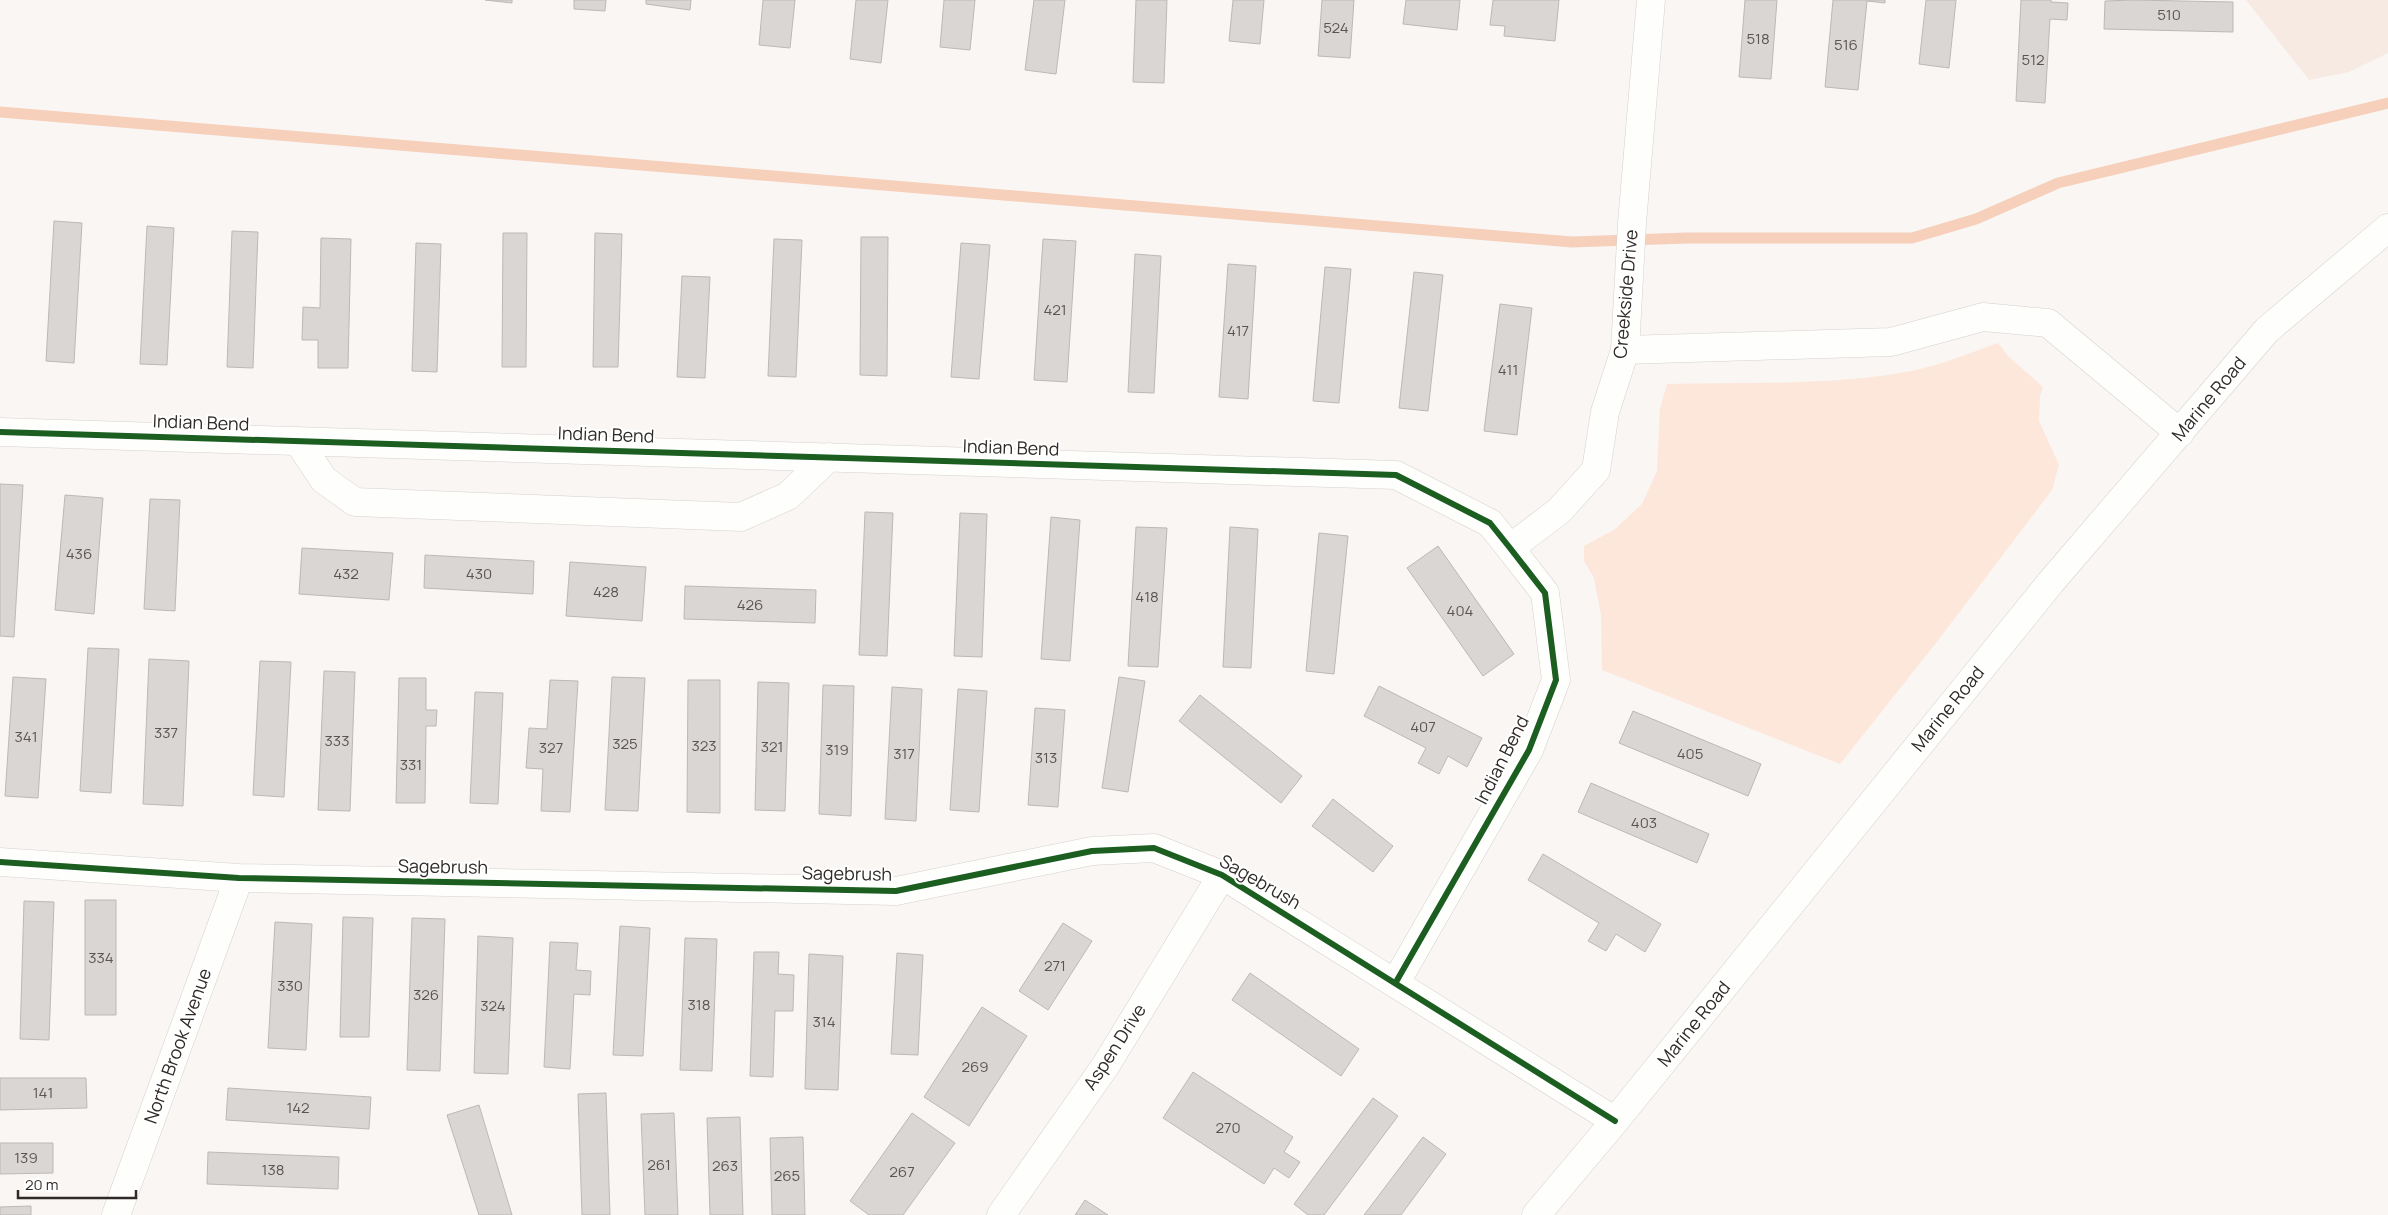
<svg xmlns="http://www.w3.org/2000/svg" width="2388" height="1215" viewBox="0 0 2388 1215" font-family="Manrope,sans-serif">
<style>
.built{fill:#f7eae3}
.green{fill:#fde6da}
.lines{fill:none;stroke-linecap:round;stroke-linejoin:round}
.stream{stroke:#f6d0bb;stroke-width:11}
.building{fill:#dad6d3;stroke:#bcb8b6}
.minor-casing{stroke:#d5d1ce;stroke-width:29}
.minor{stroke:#fefefd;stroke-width:28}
.cycleway-casing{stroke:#fff;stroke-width:9}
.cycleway{stroke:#1b5e20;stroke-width:6}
.labels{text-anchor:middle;stroke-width:4;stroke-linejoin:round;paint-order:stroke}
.number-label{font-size:15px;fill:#5a5552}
.street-label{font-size:18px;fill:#2f2a27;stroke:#fff}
</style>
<rect width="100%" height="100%" fill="#faf6f4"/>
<path class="built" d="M2246,0H2388V53L2349,72L2309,80Z"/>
<path class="green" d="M1998,343L2009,357L2043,387L2040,396L2039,421L2059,465L2052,490L1936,643L1840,764L1602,670L1601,615L1594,578L1584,561V546L1614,530L1642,504L1657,471L1660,409L1667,384C1745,382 1835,386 1911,371C1941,365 1970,353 1998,343Z"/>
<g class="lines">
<path class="stream" d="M0,112L1572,242L1687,238H1912L1976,219L2058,183L2388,103"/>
</g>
<path class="building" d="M485,0H512V3Z
M574,0H606L605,11L574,9Z
M646,0H691L690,10L646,4Z
M763,0H795L790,48L759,45Z
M856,0H888L881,63L850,59Z
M944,0H975L970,50L940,47Z
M1034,0H1065L1056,74L1025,70Z
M1136,0H1167L1164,83L1133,82Z
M1233,0H1264L1260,44L1229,41Z
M1322,0H1354L1350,58L1318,56Z
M1406,0H1460L1457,30L1403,24Z
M1493,0H1559L1555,41L1504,36L1505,26L1490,25Z
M1745,0H1777L1771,79L1739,77Z
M1833,0H1885V3L1867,1L1858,90L1825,87Z
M1926,0H1956L1949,68L1919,64Z
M2021,0H2051V2L2068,3L2067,20L2050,19L2045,103L2016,101Z
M2133,0L2233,2V32L2104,29L2105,1Z
M54,221L82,223L74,363L46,361Z
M147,226L174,228L167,365L140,364Z
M232,231L258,232L253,368L227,367Z
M503,233H527L526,367H502Z
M595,233L622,234L618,367H593Z
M861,237H888L887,376L860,375Z
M321,238L351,239L348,368H318V340H302L303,307L320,308Z
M774,239L802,240L796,377L768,376Z
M1043,239L1076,241L1067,382L1034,380Z
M416,243L441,244L437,372L412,371Z
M961,243L990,245L979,379L951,377Z
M1135,254L1161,256L1154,393L1128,392Z
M1228,264L1256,266L1248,399L1219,397Z
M1325,267L1351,269L1339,403L1313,401Z
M1414,272L1443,275L1428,411L1399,408Z
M682,276L710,277L705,378L677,377Z
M1500,304L1532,308L1517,435L1484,431Z
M0,484L23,485L14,637L0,636Z
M65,495L103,498L94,614L55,610Z
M150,499L180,500L175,611L144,609Z
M865,512L893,513L887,656L859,655Z
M960,513L987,514L982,657L954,656Z
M1051,517L1080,520L1070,661L1041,659Z
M1136,527L1167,528L1158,667L1128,666Z
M1230,527L1258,529L1251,668L1223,667Z
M1319,533L1348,536L1334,674L1306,671Z
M1438,546L1514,654L1483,676L1407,568Z
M302,548L393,553L389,600L299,594Z
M425,555L534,561L533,594L424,588Z
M570,562L646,567L642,621L566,616Z
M685,586L816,590L815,623L684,619Z
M88,648L119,649L111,793L80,791Z
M149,659L189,661L183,806L143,804Z
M260,661L291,662L284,797L253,795Z
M324,671L355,672L350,811L318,810Z
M13,677L46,679L38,798L5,796Z
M612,677L645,678L638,811L605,810Z
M1119,677L1145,681L1128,792L1102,788Z
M399,678H426V710H437L436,726H426L425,803H396Z
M550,680L578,681L570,812L541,811L543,769L526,768L529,728L547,729Z
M688,680H720V813L687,812Z
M758,682L789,683L785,811L755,810Z
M823,685L854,686L851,816L819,814Z
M1379,686L1482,738L1467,767L1448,756L1439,774L1418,763L1426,748L1364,716Z
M892,687L922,689L916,821L885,819Z
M958,689L987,691L979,812L950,810Z
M475,692L503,693L498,804L470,803Z
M1200,695L1302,776L1281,803L1179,721Z
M1035,708L1065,710L1058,807L1028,805Z
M1633,711L1761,764L1748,796L1619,743Z
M1591,783L1709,834L1697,863L1578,812Z
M1333,799L1393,846L1373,872L1312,826Z
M1543,854L1661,924L1645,952L1616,934L1606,951L1588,941L1599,923L1528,880Z
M85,900H116V1015H85Z
M24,901L54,902L49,1040L20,1039Z
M343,917L373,918L369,1037H340Z
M412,918L445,919L440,1071L407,1070Z
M275,922L312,924L306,1050L268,1048Z
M1063,923L1092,941L1048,1010L1019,991Z
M620,926L650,928L643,1056L613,1055Z
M478,936L513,938L508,1074L474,1073Z
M685,938L717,939L712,1071L680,1070Z
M550,942L578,943L576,970L591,971L590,995L574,994L570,1069L544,1067Z
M754,952H779L778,974L794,975L793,1011H775L773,1077L750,1076Z
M897,953L923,955L918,1055L891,1054Z
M809,954L843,956L838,1090L805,1089Z
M1250,973L1359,1049L1341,1076L1232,1000Z
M982,1007L1027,1036L969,1126L924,1097Z
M1193,1072L1293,1137L1284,1152L1300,1162L1289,1178L1274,1168L1264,1184L1163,1118Z
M0,1078H86L87,1108L0,1110Z
M228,1088L371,1097L369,1129L226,1120Z
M606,1093L610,1215H582L578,1094Z
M1373,1098L1398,1116L1324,1215H1308L1294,1204Z
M479,1105L512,1215H479L447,1115Z
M674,1113L678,1215H645L641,1114Z
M912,1113L955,1143L903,1215H869L850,1201Z
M740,1117L743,1215H710L707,1118Z
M803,1137L805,1215H772L770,1138Z
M1423,1137L1446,1154L1401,1215H1364Z
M0,1143H53V1173L0,1174Z
M208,1152L339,1157L338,1189L207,1184Z
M1085,1200L1108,1215H1075Z
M31,1206V1215H0V1207Z"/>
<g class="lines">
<g class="minor-casing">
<path id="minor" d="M1625,350L1891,342L1983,317L2048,323L2180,433
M0,432L1396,475L1490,523L1510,548L1545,593L1556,680L1529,750L1396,982
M298,441L324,480L355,502L741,517L788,496L829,457
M1510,548L1559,511L1596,470L1605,412L1625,350L1632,223L1651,0
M0,862L239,878L896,891L1092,851L1154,848L1222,875L1615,1121
M116,1215L239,878
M1001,1215L1106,1065L1222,875
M1536,1215L1615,1121L2051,582L2267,330L2388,228"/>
</g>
<use href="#minor" class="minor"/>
<g class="cycleway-casing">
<path id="cycleway" d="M0,432L1396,475L1490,523L1510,548L1545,593L1556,680L1529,750L1396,982
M0,862L239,878L896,891L1092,851L1154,848L1222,875L1615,1121"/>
</g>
<use href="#cycleway" class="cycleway"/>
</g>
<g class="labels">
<g class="number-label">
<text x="2169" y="20">510</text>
<text x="1336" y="33">524</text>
<text x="1758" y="44">518</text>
<text x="1846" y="50">516</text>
<text x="2033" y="65">512</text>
<text x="1055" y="315">421</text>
<text x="1238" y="336">417</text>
<text x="1508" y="375">411</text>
<text x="79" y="559">436</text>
<text x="346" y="579">432</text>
<text x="479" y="579">430</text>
<text x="606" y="597">428</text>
<text x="1147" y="602">418</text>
<text x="750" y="610">426</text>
<text x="1460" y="616">404</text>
<text x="1423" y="732">407</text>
<text x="166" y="738">337</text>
<text x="26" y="742">341</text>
<text x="337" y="746">333</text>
<text x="625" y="749">325</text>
<text x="704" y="751">323</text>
<text x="772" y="752">321</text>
<text x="551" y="753">327</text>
<text x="837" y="755">319</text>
<text x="904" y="759">317</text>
<text x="1690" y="759">405</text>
<text x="1046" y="763">313</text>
<text x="411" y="770">331</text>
<text x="1644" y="828">403</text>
<text x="101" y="963">334</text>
<text x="1055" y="971">271</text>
<text x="290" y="991">330</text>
<text x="426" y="1000">326</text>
<text x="699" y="1010">318</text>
<text x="493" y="1011">324</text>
<text x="824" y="1027">314</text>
<text x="975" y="1072">269</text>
<text x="43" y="1098">141</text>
<text x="298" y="1113">142</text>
<text x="1228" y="1133">270</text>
<text x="26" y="1163">139</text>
<text x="659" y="1170">261</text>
<text x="725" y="1171">263</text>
<text x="273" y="1175">138</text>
<text x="902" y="1177">267</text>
<text x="787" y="1181">265</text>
</g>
<g class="street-label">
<text transform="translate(1626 294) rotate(-85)" y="6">Creekside Drive</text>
<text transform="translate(2209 399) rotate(-50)" y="6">Marine Road</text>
<text transform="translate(201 423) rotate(2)" y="6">Indian Bend</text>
<text transform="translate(606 435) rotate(2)" y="6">Indian Bend</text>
<text transform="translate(1011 448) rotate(2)" y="6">Indian Bend</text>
<text transform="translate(1948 709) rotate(-51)" y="6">Marine Road</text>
<text transform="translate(1502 760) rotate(-63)" y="6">Indian Bend</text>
<text transform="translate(443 867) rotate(1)" y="6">Sagebrush</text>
<text transform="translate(847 874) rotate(1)" y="6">Sagebrush</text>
<text transform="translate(1260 882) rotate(30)" y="6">Sagebrush</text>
<text transform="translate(1694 1024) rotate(-51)" y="6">Marine Road</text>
<text transform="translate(178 1046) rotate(-70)" y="6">North Brook Avenue</text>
<text transform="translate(1115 1047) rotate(-57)" y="6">Aspen Drive</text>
</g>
</g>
<path d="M18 1190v8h118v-8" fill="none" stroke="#2f2a27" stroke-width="2.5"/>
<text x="25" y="1190" font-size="15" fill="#2f2a27" stroke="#ffffff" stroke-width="4" paint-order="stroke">20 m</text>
</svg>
